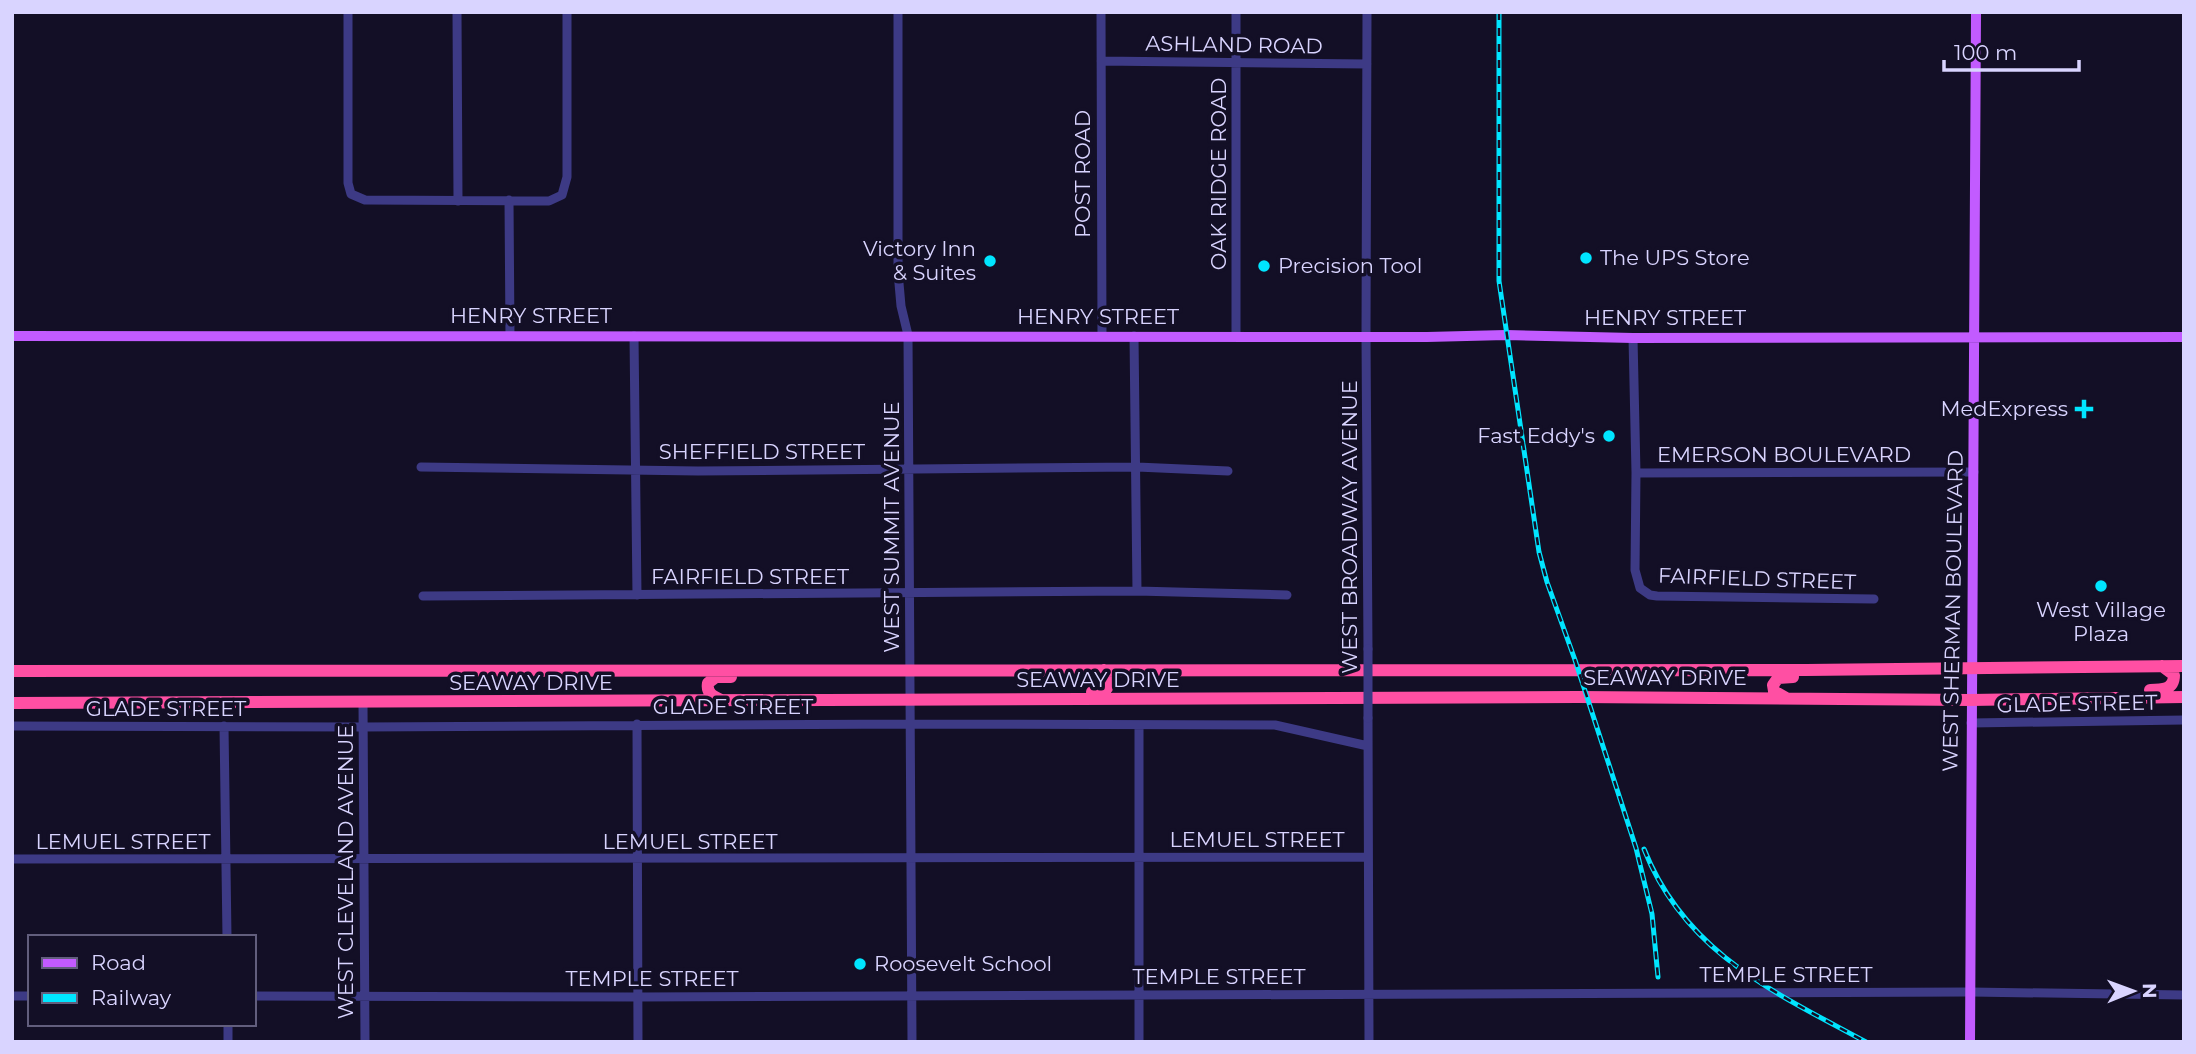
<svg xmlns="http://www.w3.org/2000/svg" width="2196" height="1054" viewBox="0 0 2196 1054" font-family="Montserrat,sans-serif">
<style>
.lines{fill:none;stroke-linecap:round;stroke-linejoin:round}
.minor{stroke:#3d3a85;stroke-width:9}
.major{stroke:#c25bff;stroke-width:10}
.highway{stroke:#ff4fa3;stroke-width:12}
.rail-casing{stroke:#00e5ff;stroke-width:5}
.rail{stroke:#130f26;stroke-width:2.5;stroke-dasharray:8;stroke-linecap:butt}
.minor-bridge{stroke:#3d3a85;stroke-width:9}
.poi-dot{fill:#00e5ff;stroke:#130f26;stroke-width:2.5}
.labels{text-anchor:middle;stroke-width:7;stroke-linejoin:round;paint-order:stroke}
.street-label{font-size:21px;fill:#d9d4ff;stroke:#130f26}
.poi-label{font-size:21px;fill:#d9d4ff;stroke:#130f26;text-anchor:end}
</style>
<rect width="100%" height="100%" fill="#130f26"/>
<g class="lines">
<path class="minor" d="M348,12V183L351,194L365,200L549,201L562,195L567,177V12
M457,12L458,201
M898,12V272L901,306L908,335L912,1042
M1101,12L1102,336
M1367,12L1366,336L1368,649
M1101,61L1367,64
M509,200L510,336
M634,336L637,595
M1134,336L1137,591
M1236,336V12
M1633,338L1636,473L1635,570L1640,588L1650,595L1657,596L1874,599
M421,467L698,471L1137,467L1228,471
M1636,473L1974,472
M423,596L1137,591L1287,595
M363,703L365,1042
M1368,718L1369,1042
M1971,723L2184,720
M637,724L638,1042
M1139,725V1042
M12,726L362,727L911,724L1275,725L1368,746
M224,726L227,937
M12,859L1368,857
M12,996H30
M254,996L638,997L1971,992L2184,995
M228,1024V1042"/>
<path class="major" d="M12,336L1427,337L1506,335L1633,338L2184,337
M1970,1042C1971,699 1975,355 1976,12"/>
<path class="highway" d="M12,671L1806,670L2184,666
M2150,690C2162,690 2174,690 2174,675L2162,666
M1092,692H1102L1107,688L1109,678L1104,670
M1786,698L1774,691L1773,685L1778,678L1793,677
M724,701C714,697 706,694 708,683L716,677H731
M12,703L1578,697L1970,700L2184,697"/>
<g class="rail-casing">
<path id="rail" d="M1499,12V281L1539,552L1547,582L1575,660L1636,848L1652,914L1658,977
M1644,849C1685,953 1774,992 1866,1042"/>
</g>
<use href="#rail" class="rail"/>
<path class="minor-bridge" d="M1368,718V649"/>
</g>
<g class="poi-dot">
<circle cx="1586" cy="258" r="7"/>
<circle cx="990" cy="261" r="7"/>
<circle cx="1264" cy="266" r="7"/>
<path d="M2080.5 398.5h7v7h7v7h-7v7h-7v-7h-7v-7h7z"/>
<circle cx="1609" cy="436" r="7"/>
<circle cx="2101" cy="586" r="7"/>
<circle cx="860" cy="964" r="7"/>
</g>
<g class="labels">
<g class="street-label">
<text transform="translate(1234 45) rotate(1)" y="7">ASHLAND ROAD</text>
<text transform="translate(1083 174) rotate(-90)" y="7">POST ROAD</text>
<text transform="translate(1219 174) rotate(-90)" y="7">OAK RIDGE ROAD</text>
<text x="531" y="323">HENRY STREET</text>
<text x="1098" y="324">HENRY STREET</text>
<text x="1665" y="325">HENRY STREET</text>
<text x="762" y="459">SHEFFIELD STREET</text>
<text x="1784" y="462">EMERSON BOULEVARD</text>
<text transform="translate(892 527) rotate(-90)" y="7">WEST SUMMIT AVENUE</text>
<text transform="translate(1350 527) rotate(-90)" y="7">WEST BROADWAY AVENUE</text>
<text x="750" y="584">FAIRFIELD STREET</text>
<text transform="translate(1757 579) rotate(2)" y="7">FAIRFIELD STREET</text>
<text transform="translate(1953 611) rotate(-89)" y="7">WEST SHERMAN BOULEVARD</text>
<text x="1665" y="685">SEAWAY DRIVE</text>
<text x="1098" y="687">SEAWAY DRIVE</text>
<text x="531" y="690">SEAWAY DRIVE</text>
<text transform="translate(2077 704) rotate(-1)" y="7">GLADE STREET</text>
<text x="733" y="714">GLADE STREET</text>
<text x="166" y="716">GLADE STREET</text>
<text x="1257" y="847">LEMUEL STREET</text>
<text x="123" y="849">LEMUEL STREET</text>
<text x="690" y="849">LEMUEL STREET</text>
<text transform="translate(346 872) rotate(-90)" y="7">WEST CLEVELAND AVENUE</text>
<text x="1786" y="982">TEMPLE STREET</text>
<text x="1219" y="984">TEMPLE STREET</text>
<text x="652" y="986">TEMPLE STREET</text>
</g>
<g class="poi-label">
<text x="976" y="256">Victory Inn<tspan x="976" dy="24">&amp; Suites</tspan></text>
<text x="1600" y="265" text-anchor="start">The UPS Store</text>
<text x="1278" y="273" text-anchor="start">Precision Tool</text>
<text x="2068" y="416">MedExpress</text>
<text x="1595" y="443">Fast Eddy's</text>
<text x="2101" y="617" text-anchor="middle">West Village<tspan x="2101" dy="24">Plaza</tspan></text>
<text x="874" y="971" text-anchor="start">Roosevelt School</text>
</g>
</g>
<rect width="2196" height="1054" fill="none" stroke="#d9d4ff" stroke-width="28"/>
<rect x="28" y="935" width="228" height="91" fill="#130f26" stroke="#625e7d" stroke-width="2"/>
<rect x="42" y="958" width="35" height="10" fill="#c25bff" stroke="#625e7d" stroke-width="2"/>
<text x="91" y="970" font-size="21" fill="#d9d4ff">Road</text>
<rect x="42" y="993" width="35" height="10" fill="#00e5ff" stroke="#625e7d" stroke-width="2"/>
<text x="91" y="1005" font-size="21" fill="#d9d4ff">Railway</text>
<g transform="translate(2133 991) rotate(89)" stroke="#130f26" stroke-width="5" paint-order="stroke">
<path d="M0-5L12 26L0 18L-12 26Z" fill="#d9d4ff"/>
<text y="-10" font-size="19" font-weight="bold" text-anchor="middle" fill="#d9d4ff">N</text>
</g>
<path d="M1944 60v10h135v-10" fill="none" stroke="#d9d4ff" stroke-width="3.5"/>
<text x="1954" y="60" font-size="21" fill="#d9d4ff" stroke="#130f26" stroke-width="5" paint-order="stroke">100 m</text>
</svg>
